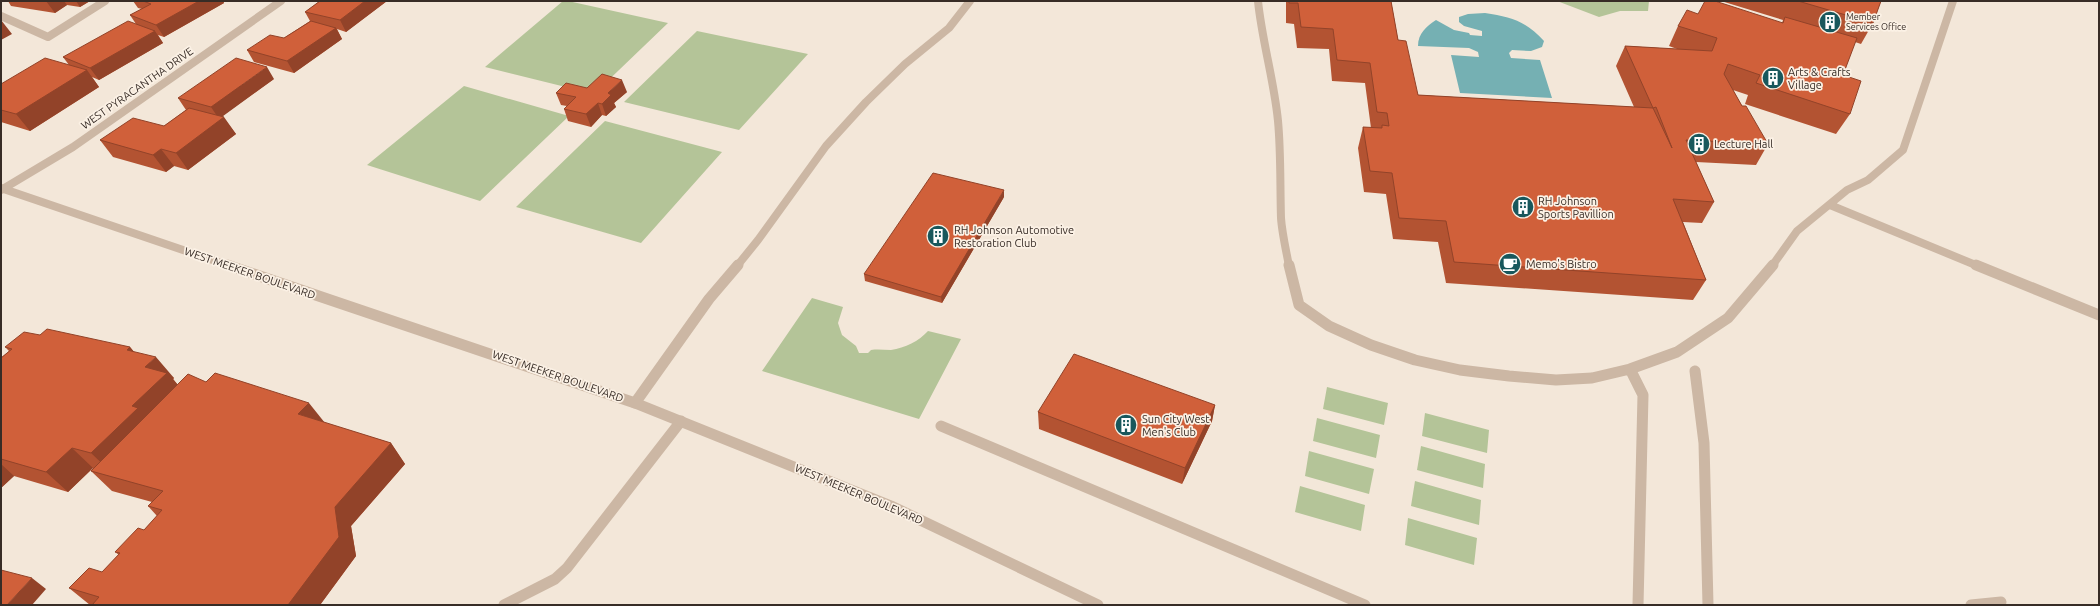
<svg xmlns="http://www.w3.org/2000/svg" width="2100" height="606" viewBox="0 0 2100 606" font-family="Ubuntu,sans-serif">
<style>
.green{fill:#b4c498}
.water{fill:#75b0b3}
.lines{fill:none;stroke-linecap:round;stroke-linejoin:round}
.service-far1{stroke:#ccb7a4;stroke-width:8}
.service{stroke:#ccb7a4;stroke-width:11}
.minor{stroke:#ccb7a4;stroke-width:8}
.tertiary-far1{stroke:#ccb7a4;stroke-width:8}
.tertiary{stroke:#ccb7a4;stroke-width:11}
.wall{fill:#b35332}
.shaded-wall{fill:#924329}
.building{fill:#d0603a;stroke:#924329;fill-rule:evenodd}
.labels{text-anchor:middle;stroke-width:3.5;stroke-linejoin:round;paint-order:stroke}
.far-poi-label{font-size:9px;fill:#372c26;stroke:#fbf1e5;text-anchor:start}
.poi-label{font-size:11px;fill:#372c26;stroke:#fbf1e5;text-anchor:start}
.street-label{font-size:11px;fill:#372c26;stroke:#fbf1e5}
</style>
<rect width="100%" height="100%" fill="#f3e7d9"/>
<path class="green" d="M563,1H568L668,23L594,94L485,67Z
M1557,1H1649L1648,11H1620L1599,17Z
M697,31L808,54L739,130L624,102Z
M464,86L569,116L480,201L367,165Z
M605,121L722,152L641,243L516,207Z
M812,298L843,307L838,323L842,335L856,346L859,353H868L871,350C878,349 884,350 891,350C905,348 919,341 928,331L961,339L919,419L762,371Z
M1327,387L1388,403L1384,425L1323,409Z
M1425,413L1489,430L1487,453L1422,436Z
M1317,418L1380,435L1376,458L1313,441Z
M1421,446L1485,464L1483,488L1417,470Z
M1309,451L1374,469L1369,494L1305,476Z
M1415,481L1481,500L1479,525L1411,506Z
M1300,486L1365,505L1361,531L1295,512Z
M1408,518L1477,538L1474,565L1405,545Z"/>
<path class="water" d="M1485,13C1511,17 1526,21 1544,41L1542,47L1531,51L1512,50L1509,53L1511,58L1540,60L1552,98L1460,93L1451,55L1479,57L1478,52L1469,48L1418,46C1418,33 1427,26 1436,20L1454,30L1469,33L1470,35L1482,36V31L1464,26L1459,22V17L1468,14Z"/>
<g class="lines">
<path class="service-far1" d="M1258,1C1262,41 1274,80 1278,121C1281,153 1280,185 1281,218C1282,233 1286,250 1289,266
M1,16L48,37L105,1
M1830,205L1978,266
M737,266L758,240L826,146L866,102L905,64L949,28L970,1
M1772,266L1797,231L1847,190L1868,180L1903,150L1953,1"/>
<path class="service" d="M1289,265L1299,305L1329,326L1371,345L1415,360L1460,370L1509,376L1556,380L1592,378L1630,369L1677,352L1728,318L1773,265
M1976,265L2099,315
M1630,369L1643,395L1638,605
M1695,371L1704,443L1708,605
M635,403L709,299L738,265
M941,426L1365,605
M504,605L555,579L567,568L681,421
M1971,605L2001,602"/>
<path class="minor" d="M1,190L73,147L281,1"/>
<path class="tertiary-far1" d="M1,188L230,266"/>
<path class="tertiary" d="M227,265L635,403L891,506L1098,605"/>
</g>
<path class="wall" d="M8,1H90L80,7L67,5L55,13L11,6Z
M133,1H223L224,3L164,37L158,35L163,43L99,80L92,77L99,87L30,131L1,122V84L69,65L63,57L136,24L130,15L142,9L138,8Z
M320,1H387L346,32L337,29L342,39L294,73L254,62L247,50L284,38L310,21L305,12Z
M1286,1H1391L1398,40L1418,95L1634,107L1616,66L1625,46L1677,49L1669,46L1678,26L1698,14L1782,23L1783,20L1721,1H1881L1873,23L1861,44L1855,42L1843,75L1850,114L1836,134L1745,104L1748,95L1733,90L1742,106L1768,144L1756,165L1696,162L1714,202L1702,223L1683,222L1706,280L1693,300L1446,283L1438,242L1393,239L1386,194L1364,192L1358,148L1363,127L1371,128L1365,83L1332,81L1329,49L1297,48L1294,24L1286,23Z
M274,79L222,116L236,134L188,170L174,166L166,172L113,157L100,140L164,126L186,110L178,98Z
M587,88L627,92L614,103L616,107L606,116L602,115L591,127L568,121L564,109L567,106L561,105L556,93Z
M1004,197L942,303L865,281L864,274Z
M40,335L130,347L134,352L174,378L173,379L178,385L206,382L325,423L391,443L405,464L351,526L356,556L320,605H90L69,588L102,572L119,555L115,552L144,530L157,516L148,506L152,502L112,491L91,471L94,468H93L68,492L14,476L1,488V358L9,351L5,347Z
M1215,405L1212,421L1182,484L1039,429L1038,412Z"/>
<path class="shaded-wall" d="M46,1H64L67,5L55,13Z
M76,1H90L80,7Z
M199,1H223L224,3L164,37L156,25Z
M365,1H387L346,32L340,20Z
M1,20L12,34L1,40Z
M336,28L342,39L294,73L287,61Z
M155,31L163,43L99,80L90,68Z
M267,67L274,79L219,119L211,107Z
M87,70L99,87L30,131L16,114Z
M622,80L627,92L614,103L616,107L606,116L602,104L608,93Z
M598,103L602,115L591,127L586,114Z
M224,117L236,134L188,170L176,153Z
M161,149L174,166L166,172L153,155Z
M1004,190V197L942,303L941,297Z
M130,347L146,366L156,357L174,378L173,379L185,394L112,473L91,453L127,350Z
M309,403L325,423L298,414Z
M1215,405L1212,421L1182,484L1185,468Z
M391,443L405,464L351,526L356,556L320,605H288L335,507Z
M72,448L93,468L68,492L46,472Z
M1,464L14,476L1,488Z
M32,578L46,589L32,605H7Z"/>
<path class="building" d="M143,1H199L156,25L130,15L151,4Z
M320,1H365L340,20L305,12Z
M1289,1H1391L1398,40L1406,41L1418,95L1653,108L1625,46L1712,51L1717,38L1678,26L1687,10L1698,14L1705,1H1715L1783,23L1785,17L1857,38L1843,75L1861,81L1850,114L1756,83L1760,75L1728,64L1724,74L1742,106H1746L1768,144L1686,140L1714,202L1673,199L1706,280L1454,262L1446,221L1399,218L1392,173L1370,171L1363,127L1382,128V125L1389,126L1387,113L1377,112L1370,63L1337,60L1333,29L1301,27L1298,3H1289ZM1656,107L1672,148L1653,108Z
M1798,1H1881L1873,23Z
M128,21L155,31L90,68L63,57Z
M311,21L336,28L287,61L247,50L270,35L284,38Z
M45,58L87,70L16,114L1,110V84Z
M236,58L267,67L211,107L178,98Z
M602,74L622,80L608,93L611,95L602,104L598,103L586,114L564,109L576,97L556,93L566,83L587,88Z
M189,108L224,117L176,153L161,149L153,155L100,140L133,118L164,126Z
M933,173L1004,190L941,297L864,274Z
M47,329L130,347L127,350L156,357L145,367L167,373L132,406L138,408L91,453L72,448L46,472L1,459V358L12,349L5,347L24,332L40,335Z
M1074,354L1215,405L1185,468L1038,412Z
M215,373L309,403L298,414L391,443L335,507L339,537L288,605H92L99,597L69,588L89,568L102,572L120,553L115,552L138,528L144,530L162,510L148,506L163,491L91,471L188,374L206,382Z
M1,570L32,578L7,605H1Z"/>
<defs>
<g id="building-disc" transform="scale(1.15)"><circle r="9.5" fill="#18575c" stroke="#fbf1e5"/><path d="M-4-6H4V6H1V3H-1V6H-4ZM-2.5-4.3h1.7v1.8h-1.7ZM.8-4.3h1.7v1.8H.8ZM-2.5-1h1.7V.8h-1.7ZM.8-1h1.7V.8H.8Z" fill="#fff"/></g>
<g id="cafe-disc" transform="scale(1.15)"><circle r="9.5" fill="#18575c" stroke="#fbf1e5"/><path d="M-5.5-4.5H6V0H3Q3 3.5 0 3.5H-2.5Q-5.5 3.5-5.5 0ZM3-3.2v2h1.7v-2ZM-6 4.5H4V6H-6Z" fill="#fff"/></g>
</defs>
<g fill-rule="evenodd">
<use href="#building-disc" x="1830" y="22"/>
<use href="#building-disc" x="1773" y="78"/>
<use href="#building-disc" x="1699" y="144"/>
<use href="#building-disc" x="1523" y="207"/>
<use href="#building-disc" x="938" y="236"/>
<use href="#cafe-disc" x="1510" y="264"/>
<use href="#building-disc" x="1126" y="425"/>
</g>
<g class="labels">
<g class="far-poi-label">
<text x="1846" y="20">Member<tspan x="1846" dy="10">Services Office</tspan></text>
</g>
<g class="poi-label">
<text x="1788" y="76">Arts &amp; Crafts<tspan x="1788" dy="13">Village</tspan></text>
<text x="1714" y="148">Lecture Hall</text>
<text x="1538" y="205">RH Johnson<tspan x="1538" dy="13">Sports Pavillion</tspan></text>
<text x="954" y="234">RH Johnson Automotive<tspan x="954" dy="13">Restoration Club</tspan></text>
<text x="1526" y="268">Memo's Bistro</text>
<text x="1142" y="423">Sun City West<tspan x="1142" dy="13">Men's Club</tspan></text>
</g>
<g class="street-label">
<text transform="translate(137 88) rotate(-35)" y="4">WEST PYRACANTHA DRIVE</text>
<text transform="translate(250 273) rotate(19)" y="4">WEST MEEKER BOULEVARD</text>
<text transform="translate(558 376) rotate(19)" y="4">WEST MEEKER BOULEVARD</text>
<text transform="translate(859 494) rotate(23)" y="4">WEST MEEKER BOULEVARD</text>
</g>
</g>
<rect width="2100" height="606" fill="none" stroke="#372c26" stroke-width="4"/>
</svg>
